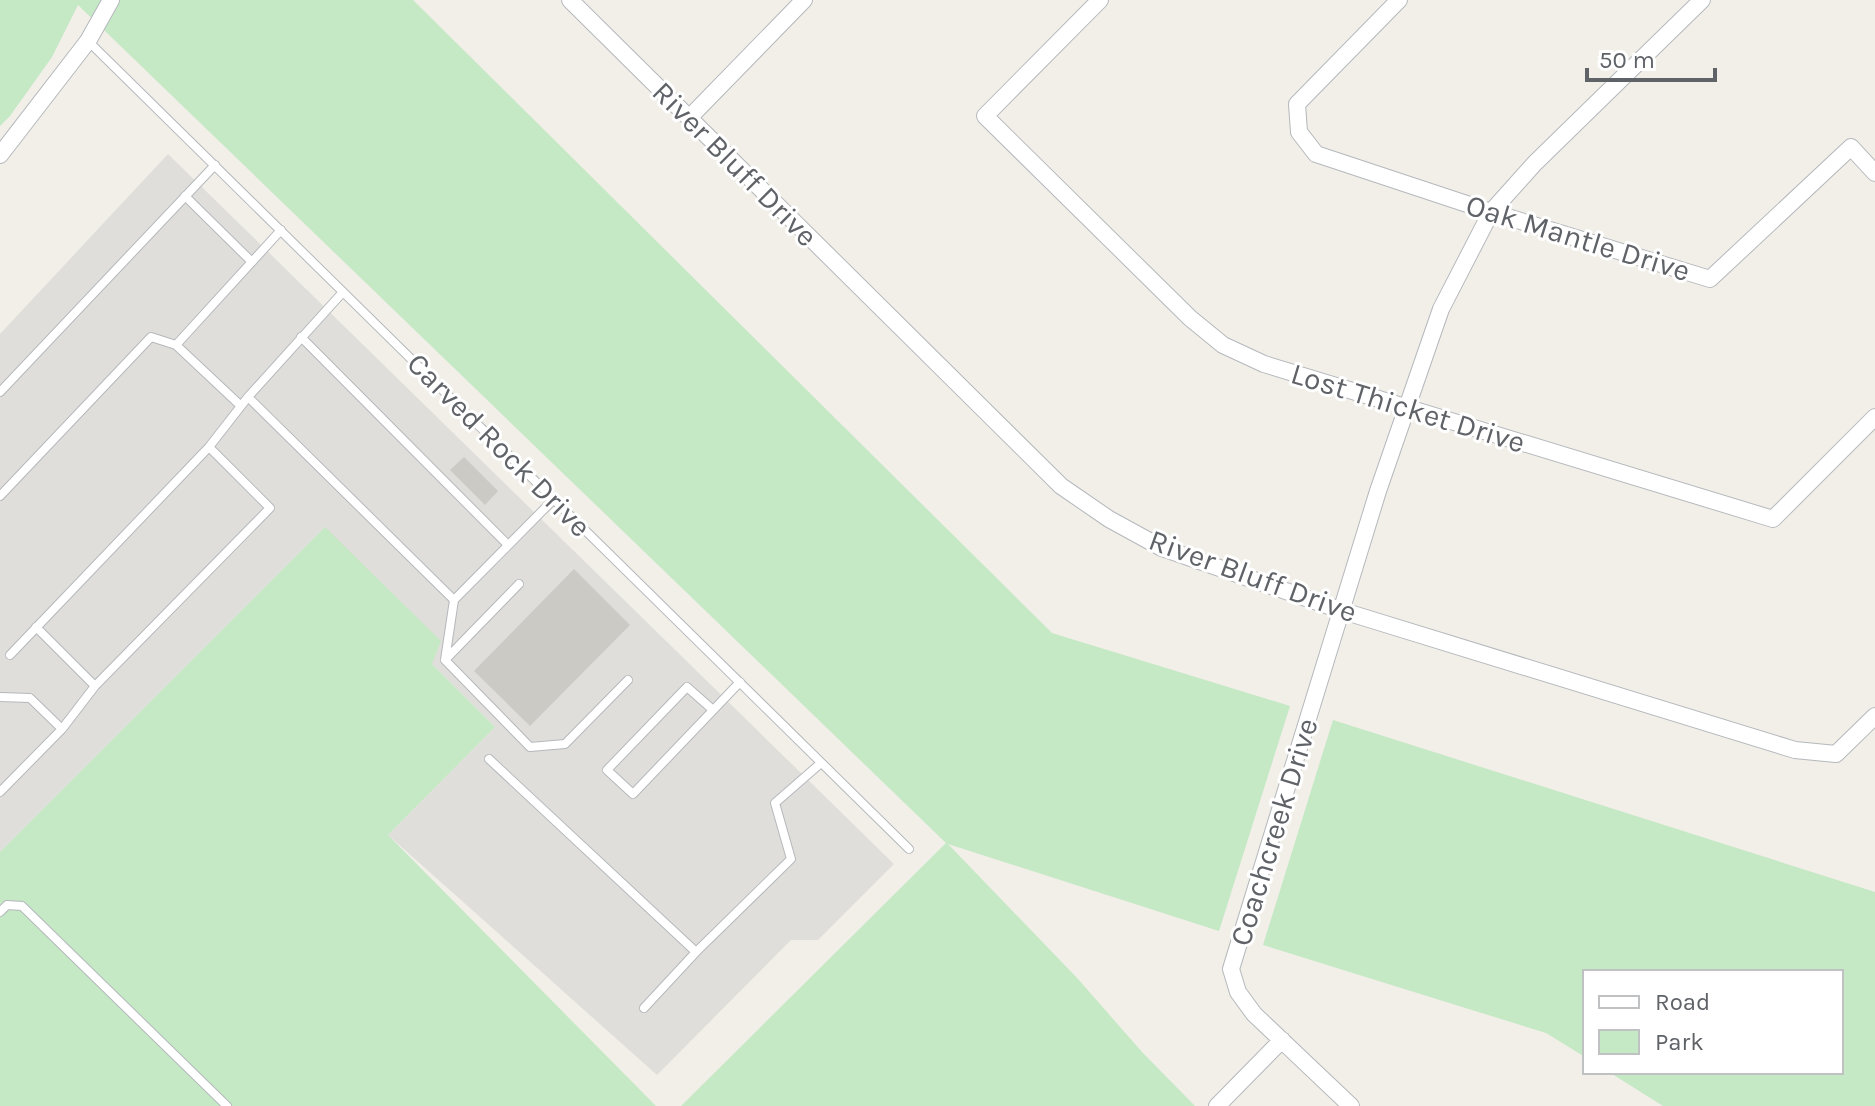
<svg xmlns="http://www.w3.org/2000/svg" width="1875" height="1106" viewBox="0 0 1875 1106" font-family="Karla,sans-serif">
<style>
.industrial{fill:#e0deda}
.green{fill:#c5e8c5}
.building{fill:#cccac5}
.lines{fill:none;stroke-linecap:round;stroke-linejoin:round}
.service-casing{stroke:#b5b8bc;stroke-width:10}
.minor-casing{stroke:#b5b8bc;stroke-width:18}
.service{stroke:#fff;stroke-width:8}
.minor{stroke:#fff;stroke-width:16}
.labels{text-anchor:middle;stroke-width:6;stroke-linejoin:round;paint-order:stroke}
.street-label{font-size:30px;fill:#5f6368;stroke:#fff}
</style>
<rect width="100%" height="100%" fill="#f1efe8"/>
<path class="industrial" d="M168,154L894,864L818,940H791L657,1075L388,835L495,727L432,664L325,527L0,852V334Z"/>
<path class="green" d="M0,0H413L1052,633L1290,706L1219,931L948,844L1078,979L1142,1052L1195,1106H681L946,843L78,5L52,57L10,116L0,126Z
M325,527L441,641L432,664L495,727L388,835L656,1106H0V852Z
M1333,720L1875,892V1106H1663L1609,1072H1841V972H1585V1057L1546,1033L1263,945Z"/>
<path class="building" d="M464,457L498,491L485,505L450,470Z
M574,569L630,625L530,726L474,671Z"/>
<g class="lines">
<g class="service-casing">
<path id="service" d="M88,41L909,849
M185,196L252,262
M301,337L508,545
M0,392L215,165
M248,397L454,600
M241,406L176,345L281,230
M0,496L151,337L176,345
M554,499L454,600L445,660L530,747L565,744L628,680
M36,627L95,686
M10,655L209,447L248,397L343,292
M445,660L519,584
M0,697L30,698L62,729
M713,710L687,687L607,770L633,794L740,682
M489,759L696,952L791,859L775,803L821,763
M0,792L62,729L95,686L270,508L209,447
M0,912L7,905L22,906L227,1106
M644,1008L696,952"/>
</g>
<g class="minor-casing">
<path id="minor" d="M570,0L1061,486L1109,519L1162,548L1343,611L1795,750L1836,754L1875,716
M1100,0L985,116L1190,318L1223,345L1264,364L1773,519L1875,417
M1399,0L1297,104L1299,132L1316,154L1491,212L1710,279L1851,147L1875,173
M689,118L804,0
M0,155L88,41L111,0
M1217,1106L1282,1040
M1351,1106L1254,1014L1238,992L1231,969L1378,491L1441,309L1491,212L1535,163L1702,0"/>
</g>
<use href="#service" class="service"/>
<use href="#minor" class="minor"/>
</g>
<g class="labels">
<g class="street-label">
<text transform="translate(735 164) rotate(45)" y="10">River Bluff Drive</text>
<text transform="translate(1578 238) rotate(17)" y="10">Oak Mantle Drive</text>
<text transform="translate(1408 408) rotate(17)" y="10">Lost Thicket Drive</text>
<text transform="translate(499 445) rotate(45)" y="10">Carved Rock Drive</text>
<text transform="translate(1253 576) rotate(20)" y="10">River Bluff Drive</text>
<text transform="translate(1274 832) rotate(-73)" y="10">Coachcreek Drive</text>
</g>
</g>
<rect x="1583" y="970" width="260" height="104" fill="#ffffff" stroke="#bfc1c3" stroke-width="2"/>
<rect x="1599" y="996" width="40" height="12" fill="#ffffff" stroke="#bfc1c3" stroke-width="2"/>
<text x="1655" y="1010" font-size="24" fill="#5f6368">Road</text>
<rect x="1599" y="1030" width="40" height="24" fill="#c5e8c5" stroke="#bfc1c3" stroke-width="2"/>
<text x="1655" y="1050" font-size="24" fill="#5f6368">Park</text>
<path d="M1587 68v12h128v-12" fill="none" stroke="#5f6368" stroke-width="4"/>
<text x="1599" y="68" font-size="24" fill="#5f6368" stroke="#ffffff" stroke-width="6" paint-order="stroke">50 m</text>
</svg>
